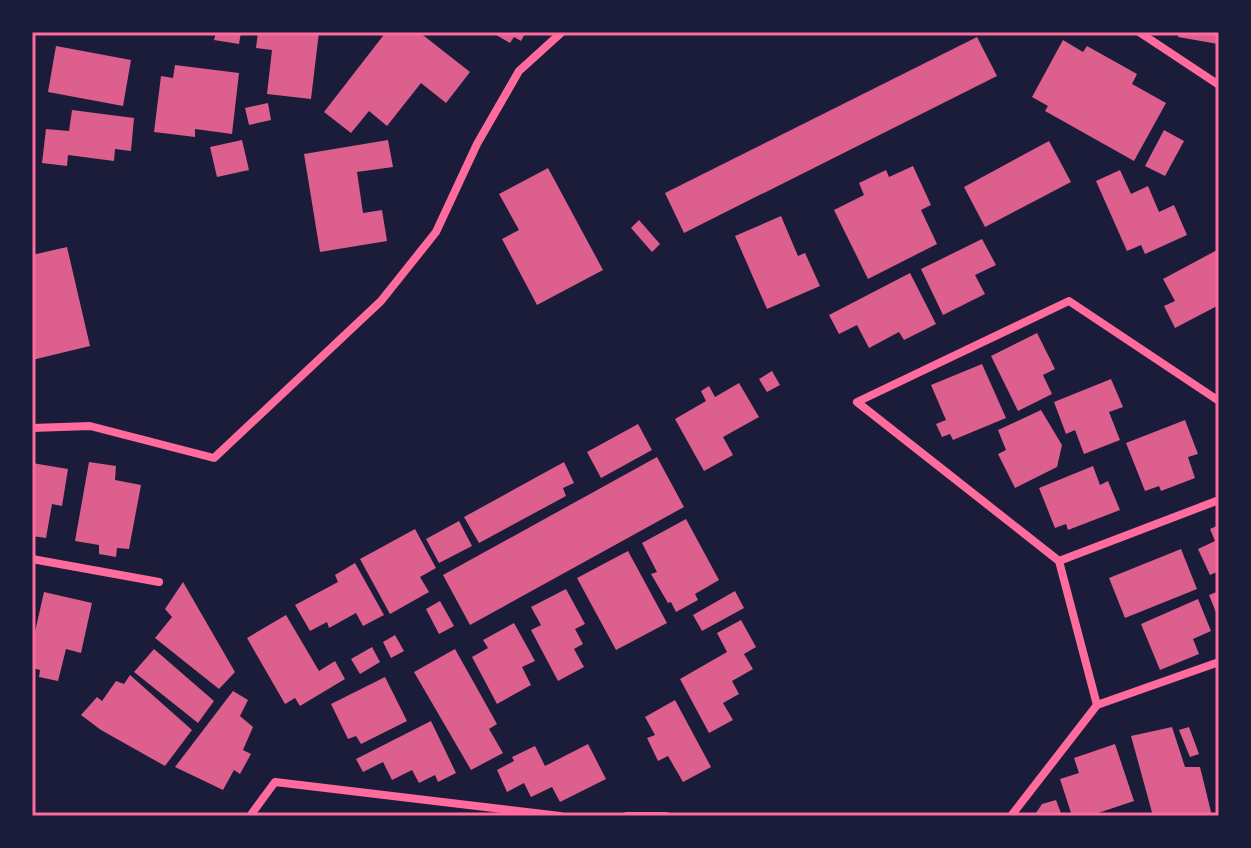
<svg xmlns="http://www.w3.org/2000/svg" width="1251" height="848" viewBox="0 0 1251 848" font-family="Karla,sans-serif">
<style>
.building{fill:#dd5f8e}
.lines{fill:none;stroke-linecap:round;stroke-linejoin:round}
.minor{stroke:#ff6b9d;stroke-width:8}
.neatline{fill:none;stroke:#ff6b9d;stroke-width:3}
</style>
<rect width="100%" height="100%" fill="#1b1b3a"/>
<path class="building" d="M216,32H241L239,44L214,40Z
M258,32H319L311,99L267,94L272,50L256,48Z
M386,32H419L470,72L446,103L421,83L387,126L369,111L351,133L324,112Z
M491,32H526L521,41L514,37L510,43Z
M1179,32H1219V39L1218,44L1178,37Z
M977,37L997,76L684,233L665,193Z
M1063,40L1083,52L1087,46L1137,74L1132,84L1166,103L1134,161L1045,111L1048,106L1032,97Z
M56,46L131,60L123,106L48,92Z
M175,65L239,73L232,134L195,129V137L154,132L161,76L173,78Z
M268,103L271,120L249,125L245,108Z
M72,110L134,118L131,151L115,149L114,161L68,155L67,166L42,163L46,129L69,131Z
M1164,130L1184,141L1165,176L1145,166Z
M242,140L249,170L217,177L210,147Z
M388,140L393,167L357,172L363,213L382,210L387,241L320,252L304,154Z
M1049,141L1071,182L985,227L964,187Z
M913,166L931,205L921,210L937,244L868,279L834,210L864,195L859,183L886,170L889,177Z
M548,168L603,270L537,305L502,239L519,230L499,194Z
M1120,170L1131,194L1148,186L1159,212L1174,205L1187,235L1145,254L1141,245L1127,251L1096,181Z
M781,216L798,256L805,253L820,286L767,309L735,236Z
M639,220L660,244L652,252L631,228Z
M982,239L996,265L975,275L985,294L943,315L921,269Z
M67,247L90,346L32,360V255Z
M1219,249V305L1175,328L1164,306L1175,301L1163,279Z
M910,273L936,324L904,340L899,332L869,348L857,325L839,334L829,315Z
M1037,333L1055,369L1043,375L1052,394L1018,411L991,356Z
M982,364L1006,418L953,440L950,434L942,437L936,424L946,420L931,385Z
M772,371L780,385L767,392L759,379Z
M1111,379L1123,407L1109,412L1120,440L1084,454L1075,430L1066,434L1054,402Z
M739,383L759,417L723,437L733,455L704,471L675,419L706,401L701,391L709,386L715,397Z
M1041,410L1062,445L1057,467L1015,488L998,454L1006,450L998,430Z
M1185,420L1198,454L1188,457L1195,478L1161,491L1159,486L1145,491L1126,443Z
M638,424L652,450L601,478L587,452Z
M657,457L684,507L470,625L443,575Z
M89,462L116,466L115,480L141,485L129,549L117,548L116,557L99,554V545L75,541Z
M564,462L574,483L563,488L566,496L479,543L464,517Z
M32,463L68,469L62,506L52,504L46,538L32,536Z
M1093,466L1100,485L1108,481L1120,510L1068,530L1066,524L1055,528L1039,488Z
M686,519L719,580L695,594L698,600L676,612L671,602L668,603L651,574L657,572L642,543Z
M459,521L472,546L439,563L426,539Z
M1219,525V571L1210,575L1198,549L1215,541L1210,529Z
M415,529L436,568L420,577L429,592L390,614L360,559Z
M1181,549L1197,589L1125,618L1109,578Z
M628,551L667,623L616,650L577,578Z
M355,563L384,615L363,626L356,613L329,628L327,622L310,631L295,605L338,582L335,575Z
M183,582L235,672L219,689L155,638L172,617L165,609Z
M566,589L585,624L575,629L583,644L574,649L584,667L558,681L531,630L541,625L531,607Z
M735,591L744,608L702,631L693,615Z
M1219,591V620L1209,595Z
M44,592L92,603L81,653L66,649L58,681L39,677L40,670L32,668V645Z
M1198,599L1211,631L1193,639L1199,654L1160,670L1141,624Z
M440,601L454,626L439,634L426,609Z
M286,615L319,671L335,661L345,679L300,706L295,698L285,704L247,638Z
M741,620L756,647L744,654L753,669L732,681L739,694L723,703L733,720L709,733L680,679L727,652L717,633Z
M514,623L535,661L522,667L531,685L497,704L472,657L488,648L483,640Z
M395,635L404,651L391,658L383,642Z
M372,647L380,662L360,674L351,659Z
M154,649L214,701L198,723L134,672Z
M455,649L497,724L489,729L503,753L471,770L414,672Z
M130,675L192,730L165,766L101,730L81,715L97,697L102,701L116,681L124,684Z
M385,677L407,721L361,744L356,736L348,739L331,704Z
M233,691L248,700L240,716L253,727L243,750L251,754L240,774L234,770L223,790L175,767Z
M675,700L711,767L683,782L668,756L658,761L647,738L655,735L645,717Z
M431,721L456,773L438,782L435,775L419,783L412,770L392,780L383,762L363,772L356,759Z
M1172,727L1185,767H1200L1212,816H1153L1131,736Z
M1189,727L1199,754L1190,757L1179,730Z
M588,744L606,779L560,802L552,787L531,797L524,783L507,792L497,770L514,761L512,757L535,746L545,766Z
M1115,744L1134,801L1089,816H1072L1060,779L1079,773L1074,758Z
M1056,800L1062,816H1034L1042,804Z"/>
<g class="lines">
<path class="minor" d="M1139,32L1219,85
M32,428L90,426L214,458L381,301L436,232L477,144L519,71L562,32
M32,559L159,582
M1059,561L1219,500
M1097,705L1219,662
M250,816L275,782L560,816
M627,816H666
M1011,816L1097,705L1059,561L857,402L1069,301L1219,401"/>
</g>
<rect width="1251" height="848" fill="none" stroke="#1b1b3a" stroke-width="68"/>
<rect x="34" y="34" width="1183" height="780" class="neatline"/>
</svg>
